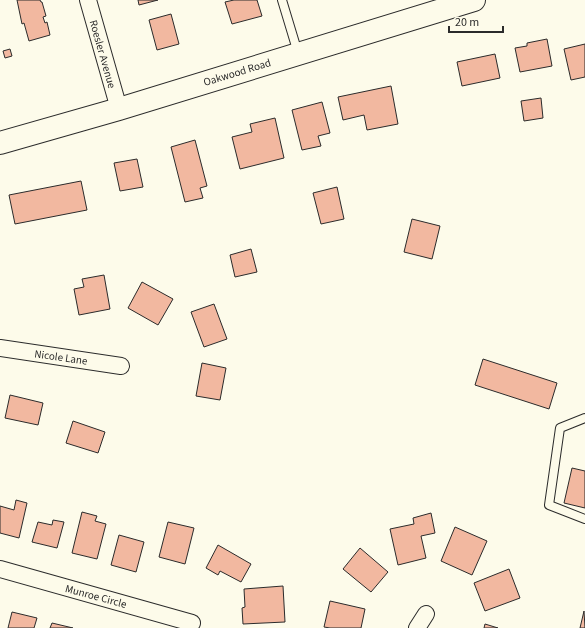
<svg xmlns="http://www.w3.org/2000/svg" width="585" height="628" viewBox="0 0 585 628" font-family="'Source Sans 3',sans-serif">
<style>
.building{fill:#f2b8a0;stroke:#2b2b2b}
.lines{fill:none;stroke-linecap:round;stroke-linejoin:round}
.lane-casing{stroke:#2b2b2b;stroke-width:10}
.street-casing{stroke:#2b2b2b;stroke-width:18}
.secondary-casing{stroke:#2b2b2b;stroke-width:24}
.lane{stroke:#fdfbea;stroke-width:8}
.street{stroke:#fdfbea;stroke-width:16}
.secondary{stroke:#fdfbea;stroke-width:22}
.labels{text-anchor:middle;stroke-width:3;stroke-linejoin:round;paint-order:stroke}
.street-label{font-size:11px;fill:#2b2b2b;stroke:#fdfbea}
</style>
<rect width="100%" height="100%" fill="#fdfbea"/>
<path class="building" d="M17,0H40L41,2H42L46,16L43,17L45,23L47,22L50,35L29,41L24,23L22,24Z
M138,0H158L139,5Z
M234,0H257L262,16L232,24L225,2Z
M171,14L179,44L157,50L149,20Z
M547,39L552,66L520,72L515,48L527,46V43Z
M585,44V77L571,80L564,49Z
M10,49L12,56L5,58L3,51Z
M495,54L500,78L462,86L457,62Z
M391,86L398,124L367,130L364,115L343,120L338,97Z
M541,98L543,118L524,121L521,101Z
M322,102L330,133L318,136L321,146L302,150L292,110Z
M275,118L284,158L240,169L232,137L252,132L250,124Z
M195,140L207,186L200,188L203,198L185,202L171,147Z
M137,159L143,187L120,191L114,163Z
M81,181L87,210L15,224L9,195Z
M337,187L344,219L321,224L313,193Z
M412,219L440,226L432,259L404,252Z
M251,249L257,272L235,277L230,255Z
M104,275L110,309L79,315L74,289L84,287L82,279Z
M142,282L173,299L158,325L128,308Z
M214,304L227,339L204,347L191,312Z
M483,359L557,383L549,409L475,385Z
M202,363L226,368L220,400L196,396Z
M10,395L43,403L38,425L5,418Z
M73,421L105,432L98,453L66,443Z
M572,468L585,471V508L564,503Z
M16,500L27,503L19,538L0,533V506L14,510Z
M82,512L97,516L95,521L106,524L97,559L72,553Z
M431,513L435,533L421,536L426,558L398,565L390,529L414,524L413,518Z
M53,520L64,522L57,548L32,542L38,522L52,525Z
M168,522L194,528L185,564L159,557Z
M455,527L487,541L472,575L441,561Z
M119,535L144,542L136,572L111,565Z
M218,545L251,564L241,582L220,571L218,575L206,568Z
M360,548L388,572L371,592L343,569Z
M509,569L520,598L485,611L474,583Z
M283,586L285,622L243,624L242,608L245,607L244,589Z
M330,601L365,609L361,628H330L324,627Z
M584,611L585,628H580Z
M12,612L37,618L34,628H8Z
M52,623L73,628H50Z
M485,624L498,628H484Z"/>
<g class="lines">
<g class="lane-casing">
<path id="lane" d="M282,0L298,53
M585,418L560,428L549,505L585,519"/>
</g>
<g class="street-casing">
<path id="street" d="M88,0L119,109
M0,348L121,366
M0,569L192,623
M417,628L426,614"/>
</g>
<g class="secondary-casing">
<path id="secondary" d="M0,143L119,109L474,0"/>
</g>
<use href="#lane" class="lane"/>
<use href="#street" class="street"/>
<use href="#secondary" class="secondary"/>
</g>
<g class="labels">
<g class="street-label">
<text transform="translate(103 54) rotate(74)" y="4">Roesler Avenue</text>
<text transform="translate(237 72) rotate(-17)" y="4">Oakwood Road</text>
<text transform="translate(61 357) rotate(8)" y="4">Nicole Lane</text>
<text transform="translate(96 596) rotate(15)" y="4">Munroe Circle</text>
</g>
</g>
<path d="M449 26v6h54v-6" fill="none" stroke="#2b2b2b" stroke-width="2"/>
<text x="455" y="26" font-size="12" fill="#2b2b2b" stroke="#fdfbea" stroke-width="3" paint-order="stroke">20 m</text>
</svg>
